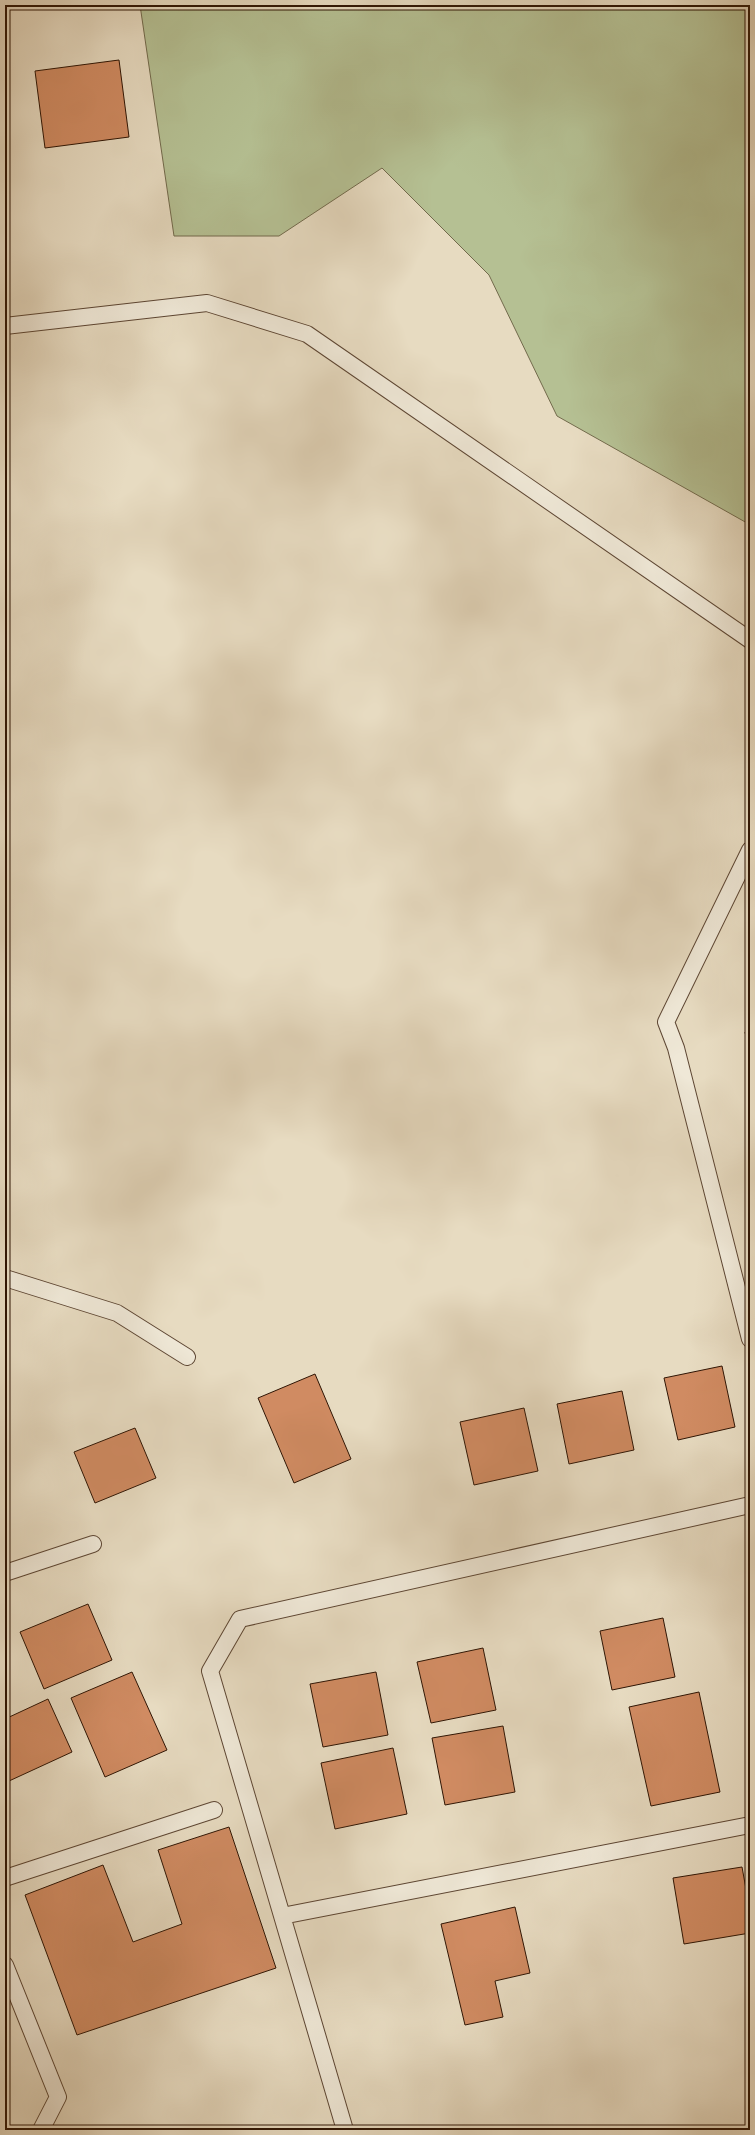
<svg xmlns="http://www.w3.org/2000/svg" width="755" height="2135" viewBox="0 0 755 2135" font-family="'Gentium Book Plus',serif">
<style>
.green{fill:#b5c093;stroke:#726a4c}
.building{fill:#d08b62;stroke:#2f1504}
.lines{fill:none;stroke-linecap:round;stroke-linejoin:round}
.service-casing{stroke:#5d4633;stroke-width:18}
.service{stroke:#efe8d7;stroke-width:16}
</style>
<rect width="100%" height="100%" fill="#e7dbc1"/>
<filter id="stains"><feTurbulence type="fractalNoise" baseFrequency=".005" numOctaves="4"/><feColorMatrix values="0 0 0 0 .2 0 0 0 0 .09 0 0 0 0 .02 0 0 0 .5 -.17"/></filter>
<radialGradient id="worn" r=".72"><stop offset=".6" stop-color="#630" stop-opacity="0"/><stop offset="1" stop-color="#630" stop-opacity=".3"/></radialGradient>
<path class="green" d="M140,5H750V528L747,523L557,416L489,275L382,168L279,236H174Z"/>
<path class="building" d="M119,60L129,137L45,148L35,71Z
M750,1031V1057L745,1032Z
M722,1366L735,1427L678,1440L664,1378Z
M315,1374L351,1459L294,1483L258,1398Z
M622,1391L634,1450L569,1464L557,1404Z
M524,1408L538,1471L474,1485L460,1422Z
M135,1428L156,1478L95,1503L74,1452Z
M88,1604L112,1660L44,1689L20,1632Z
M663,1618L675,1677L612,1690L600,1631Z
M483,1648L496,1710L431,1723L417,1662Z
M132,1672L167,1750L105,1777L71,1698Z
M376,1672L388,1735L323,1747L310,1684Z
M699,1692L720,1792L651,1806L629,1707Z
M48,1699L72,1752L9,1781L5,1773V1719Z
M503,1726L515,1792L445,1805L432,1738Z
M393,1748L407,1814L335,1829L321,1763Z
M229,1827L276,1968L77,2035L25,1895L103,1865L133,1942L182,1924L158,1850Z
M742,1867L750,1911V1933L684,1944L673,1878Z
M515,1907L530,1973L495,1981L503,2017L465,2025L441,1924Z"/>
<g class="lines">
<g class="service-casing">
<path id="service" d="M5,326L207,303L307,334L750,640
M750,850L666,1022L676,1048L750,1339
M5,1278L117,1313L187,1357
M5,1573L93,1544
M5,1878L214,1810
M282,1916L750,1825
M5,1965L58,2097L41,2130
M345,2130L210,1671L240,1619L750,1505"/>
</g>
<use href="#service" class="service"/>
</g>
<rect width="755" height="2135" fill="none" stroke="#e7dbc1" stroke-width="20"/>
<rect x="6" y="6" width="743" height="2123" fill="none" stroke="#2f1504" stroke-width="2"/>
<rect x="10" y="10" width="735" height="2115" fill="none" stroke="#2f1504"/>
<rect width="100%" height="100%" filter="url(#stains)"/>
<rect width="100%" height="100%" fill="url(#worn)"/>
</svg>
